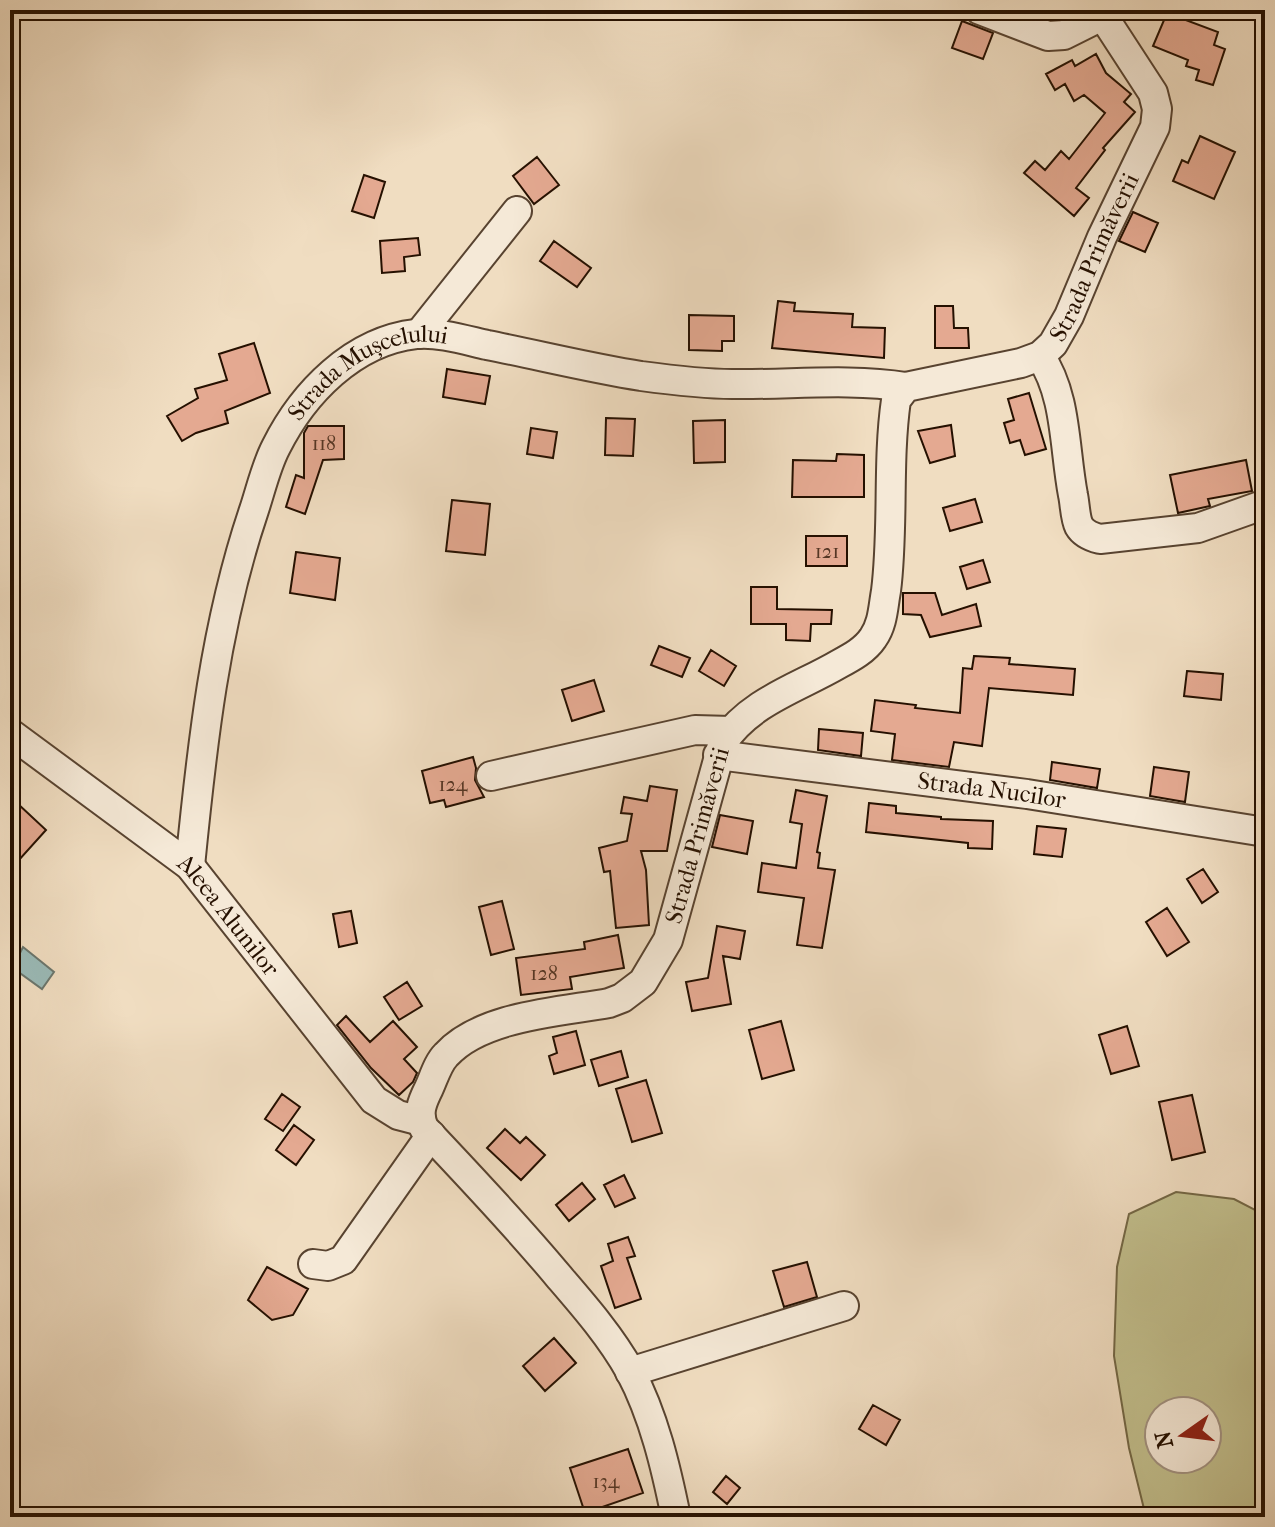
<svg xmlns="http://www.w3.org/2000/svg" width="1275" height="1527" viewBox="0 0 1275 1527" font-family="'IM FELL French Canon',serif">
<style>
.green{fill:#c2bf8d;stroke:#746846;stroke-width:2;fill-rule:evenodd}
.water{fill:#9bbbb8;stroke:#6c776e;stroke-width:2}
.building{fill:#e4a991;stroke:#251000;stroke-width:2}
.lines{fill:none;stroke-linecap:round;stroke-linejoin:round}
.minor-casing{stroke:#584330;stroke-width:32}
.minor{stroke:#f5e9d7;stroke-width:28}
.labels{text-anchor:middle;stroke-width:7;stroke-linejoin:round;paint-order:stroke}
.number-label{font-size:20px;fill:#553624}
.street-label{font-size:24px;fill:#251000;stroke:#f5e9d7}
</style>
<rect width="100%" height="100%" fill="#f0ddc1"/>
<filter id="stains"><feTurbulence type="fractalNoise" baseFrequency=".0025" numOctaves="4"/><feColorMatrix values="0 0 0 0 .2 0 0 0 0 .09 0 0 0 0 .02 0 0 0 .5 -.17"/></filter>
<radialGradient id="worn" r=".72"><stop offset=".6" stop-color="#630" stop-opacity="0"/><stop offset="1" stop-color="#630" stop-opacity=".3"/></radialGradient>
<path class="green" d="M1176,1192L1234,1199L1265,1215V1517H1146L1129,1448L1114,1356L1117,1267L1129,1214ZM1159,1411H1207V1459H1159Z"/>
<path class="water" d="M23,947L54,972L42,989L13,968L15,961L12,957L20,953Z"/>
<path class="building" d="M1167,13L1218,32L1214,45L1225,49L1213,85L1196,80L1199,70L1186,66L1188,60L1153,46Z
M962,21L993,33L983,59L952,48Z
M1096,54L1106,73L1131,94L1124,102L1135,112L1103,148L1105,150L1076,188L1089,198L1074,216L1024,173L1035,161L1045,170L1061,151L1069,159L1105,113L1084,95L1074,101L1065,84L1055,90L1046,74L1072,60L1075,66Z
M1200,136L1235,152L1214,199L1173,181L1182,160L1188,163Z
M537,157L559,185L534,204L513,176Z
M364,175L385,182L374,218L352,211Z
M1133,212L1158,223L1145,252L1119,241Z
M418,238L420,255L404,257L405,271L382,273L380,241Z
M554,241L591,268L577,287L540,261Z
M778,301L795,303L794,311L853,314L852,327L885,328L884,358L772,348Z
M935,306H953L954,328H968L969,348H935Z
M689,315L734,316V341H722V351L689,350Z
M254,343L270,393L225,411L228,423L196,433L182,441L167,416L198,398L195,389L227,380L219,354Z
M447,369L490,376L485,404L443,397Z
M1029,393L1046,449L1025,455L1020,440L1010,443L1004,423L1014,420L1008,399Z
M606,418L635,419L633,456L605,455Z
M725,420V462L694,463L693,421Z
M951,425L955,456L930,463L918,431Z
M308,426H344V459L323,460L305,514L286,507L296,475L304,478V433Z
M531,428L557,432L553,458L527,454Z
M837,454L864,455V497H792L793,460L836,461Z
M1246,460L1252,491L1208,499L1210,506L1178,513L1170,475Z
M975,499L982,522L950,531L943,508Z
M452,500L490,504L485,555L446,551Z
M806,536H847V566H806Z
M296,552L340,558L335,600L290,593Z
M983,560L990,582L967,589L960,567Z
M751,587H777V609L832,610L831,624H811L810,641L786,640V624H751Z
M903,593H935L942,615L976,604L981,626L930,637L921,615L903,614Z
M659,646L690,658L682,677L651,665Z
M711,650L736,666L724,686L699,671Z
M974,656L1010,658L1009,664L1075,669L1073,695L989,688L982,746L954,742L949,767L892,760L895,734L871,731L875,700L916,705L915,708L960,713L963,668L972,669Z
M1187,671L1223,674L1221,700L1184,696Z
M594,680L604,711L572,721L562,690Z
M819,729L863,733L861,756L818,750Z
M473,757L476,768L475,780L484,797L446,807L444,800L430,803L422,771Z
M1052,762L1100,769L1097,788L1050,780Z
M1154,767L1189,772L1185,802L1150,796Z
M650,786L677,790L667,851H641L646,870L649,925L616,928L610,871L604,872L599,848L627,841L632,814L621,813L624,797L647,801Z
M796,790L827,796L817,852L820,853L818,868L835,870L822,948L797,945L804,898L758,892L762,863L796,868L802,824L790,822Z
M17,803L46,830L10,870V811Z
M869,803L896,806V813L941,817V819L993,821L992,849L968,848V843L866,832Z
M720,815L753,821L747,854L712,847Z
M1037,826L1066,829L1062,857L1034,854Z
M1203,869L1218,892L1202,903L1187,879Z
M502,901L514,949L491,955L479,907Z
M1167,908L1189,942L1167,956L1146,922Z
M351,911L357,943L339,947L333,914Z
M717,926L745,931L740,959L723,956L731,1004L692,1011L686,982L708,978Z
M618,935L624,968L570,977L572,989L521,995L516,958L585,949L584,942Z
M407,982L422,1006L399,1020L384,997Z
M346,1016L370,1042L393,1021L417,1047L404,1059L417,1073L413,1082L399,1095L371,1068L337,1025Z
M781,1021L794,1070L762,1079L749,1030Z
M1127,1026L1139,1066L1111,1074L1099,1035Z
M576,1031L585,1065L554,1074L549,1056L557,1053L553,1037Z
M621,1051L628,1077L599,1086L591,1060Z
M646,1080L662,1133L632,1142L616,1089Z
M282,1094L300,1107L283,1131L265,1119Z
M1192,1095L1205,1152L1172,1160L1159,1102Z
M294,1125L314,1140L296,1165L276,1150Z
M505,1129L520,1143L526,1137L545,1155L521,1180L487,1148Z
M624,1175L635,1198L615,1207L604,1185Z
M582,1183L595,1199L569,1221L556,1205Z
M628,1237L635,1256L627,1258L641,1299L615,1308L601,1266L613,1261L608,1244Z
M807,1262L817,1297L784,1307L773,1271Z
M267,1267L308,1289L293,1315L272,1320L248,1300Z
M554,1338L576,1363L545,1391L523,1366Z
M873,1405L900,1420L886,1445L859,1429Z
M628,1449L643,1493L585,1513L570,1468Z
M726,1476L740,1488L727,1504L713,1492Z"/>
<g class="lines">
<g class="minor-casing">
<g id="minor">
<path d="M980,10L1048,36L1064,35L1102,16"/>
<path d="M419,334L517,211"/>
<path d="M1040,356C1067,395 1064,448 1073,495C1075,504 1075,518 1079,526C1083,533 1092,537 1100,539L1198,528L1260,506"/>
<path id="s1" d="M10,733L190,866L374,1100L398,1115L421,1121"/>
<path id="s2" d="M718,755L1027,794L1265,832"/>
<path d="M491,776L695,730L731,731"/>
<path id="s3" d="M190,866C202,745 215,625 254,510C261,489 266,466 276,447C303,393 353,341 416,334C439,332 465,340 487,345C538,355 590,368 641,376C671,380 702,384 732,384C790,385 848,378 906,387"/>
<path d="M313,1264L328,1266L343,1260L431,1135"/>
<path d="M630,1372L844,1306"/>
<path id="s4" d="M676,1517C666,1468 654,1416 630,1371C611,1337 585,1307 560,1278C517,1226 471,1178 424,1128C417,1113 422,1102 429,1088C434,1077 438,1063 446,1055C481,1016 559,1012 609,1003L622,998L643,982L668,940L723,742C751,701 798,688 839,664C852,657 865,650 873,638C883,624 883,607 886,591C894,528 887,463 896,400L906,387L1021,363L1040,356L1053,344L1069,316L1102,237L1155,127L1157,109L1153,93L1099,10"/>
</g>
</g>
<use href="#minor" class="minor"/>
</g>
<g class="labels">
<g class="number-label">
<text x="324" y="450">118</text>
<text x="827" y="558">121</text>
<text x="453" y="791">124</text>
<text x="544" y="980">128</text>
<text x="606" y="1488">134</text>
</g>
<g class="street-label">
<text dy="8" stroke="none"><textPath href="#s4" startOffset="1714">Strada Primăverii</textPath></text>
<text dy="8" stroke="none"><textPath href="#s3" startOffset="556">Strada Mușcelului</textPath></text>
<text dy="8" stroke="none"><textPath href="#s2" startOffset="276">Strada Nucilor</textPath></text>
<text dy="8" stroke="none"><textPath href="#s4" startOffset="924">Strada Primăverii</textPath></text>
<text dy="8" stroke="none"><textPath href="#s1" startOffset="286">Aleea Alunilor</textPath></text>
</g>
</g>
<rect width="1275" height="1527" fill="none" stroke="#f0ddc1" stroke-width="40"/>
<rect x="12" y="12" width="1251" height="1503" fill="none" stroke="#251000" stroke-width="4"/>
<rect x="20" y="20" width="1235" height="1487" fill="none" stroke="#251000" stroke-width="2"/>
<g transform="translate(1183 1435) rotate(256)"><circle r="38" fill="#f5e9d7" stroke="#a29281" stroke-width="2"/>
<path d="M0-6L14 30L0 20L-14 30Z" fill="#8f2418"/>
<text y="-12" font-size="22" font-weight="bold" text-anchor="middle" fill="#251000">N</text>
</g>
<rect width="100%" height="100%" filter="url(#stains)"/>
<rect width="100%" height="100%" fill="url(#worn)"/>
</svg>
